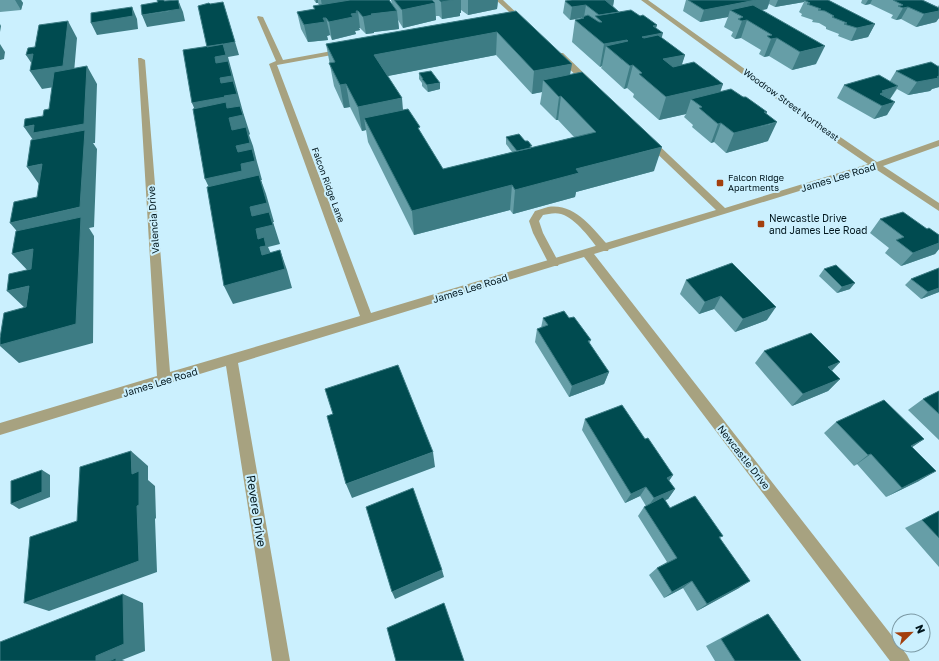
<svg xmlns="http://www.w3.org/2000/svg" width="939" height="661" viewBox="0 0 939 661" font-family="'Golos Text',sans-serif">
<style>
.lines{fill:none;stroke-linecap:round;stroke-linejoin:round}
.lane{fill:#a7a280;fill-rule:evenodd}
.street{fill:#a7a280;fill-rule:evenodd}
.wall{fill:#669ea7;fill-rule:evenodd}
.shaded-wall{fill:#3d7c84}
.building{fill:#004b50;stroke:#3d7c84}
.poi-dot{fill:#a33f0d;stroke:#cbf0fe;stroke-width:1.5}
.labels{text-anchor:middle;stroke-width:4;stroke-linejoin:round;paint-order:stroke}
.far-street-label{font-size:9px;fill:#02171e;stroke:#cbf0fe}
.far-poi-label{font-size:9px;fill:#02171e;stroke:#cbf0fe;text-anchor:start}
.street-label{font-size:10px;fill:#02171e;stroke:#cbf0fe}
.poi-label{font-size:10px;fill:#02171e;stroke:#cbf0fe;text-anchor:start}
.near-street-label{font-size:12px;fill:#02171e;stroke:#cbf0fe}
</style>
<rect width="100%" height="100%" fill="#cbf0fe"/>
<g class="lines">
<path class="lane" d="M548,207C575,203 592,228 608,245L609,248L608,251H600C590,239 577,219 561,214C555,212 548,214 543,215L539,221L543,233L559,263L558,266H550L533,233L529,221L535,211Z"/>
<path class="street" d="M496,0H503L522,18V20H518Z
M641,0H648L833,132L877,162L939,140V146L883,166L939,203V211L874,168L594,254L907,655L910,661H890L584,257L238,363L290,661H272L226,366L0,435V423L157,376L138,58H141L145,60L170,372L360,316L269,64L276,61L257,17L258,16L263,17L283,60L343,49L347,51L343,53L277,65L371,313L716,210L646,143L645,141L646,139H652L725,208L868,164L827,136Z
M557,53H563L593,82V86H587L557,57Z"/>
</g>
<path class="wall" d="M0,0H21L23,3L21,10L0,12Z
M314,0H389L392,4L391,0H498L497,9L468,15L461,10V13H460V16L442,19L439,16H436V20L403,28L398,20L399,29L374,32V33L366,34L360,28H359L360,30L355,31L356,34L332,40L330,35L327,36L328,40L308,42L301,29L297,12L314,9L313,6L319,5L318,3H316Z
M569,0H614L613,6L619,12L640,16L657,25L656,28L662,38L685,55L681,65L723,84L720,91L743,97L767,112L766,114L768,141L726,153L714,142L711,143L692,127L693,125L684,117L686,114L659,120L633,97L634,94L627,88L624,89L601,68L602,66L600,67L572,42L575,20L581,19V18L570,20L563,13L565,1Z
M686,0H828L875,24L868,37L851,41L838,36L839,34L826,29V27L819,23L812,22L813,20L801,16L802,14L799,12L804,2L775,7L769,4L767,9L762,10L816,64L792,70L769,56L764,57L759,54L761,50L741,38L735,39L731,36L733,32L724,27L728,17L700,22L683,11Z
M862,0H924H923L938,7L939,5V18L936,22L916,27L901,19L896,20L891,18L893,15L870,4L865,5L861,3Z
M516,11L570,75L654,171L576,192L575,197L513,214L510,210L414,235L368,142L366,130L362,131L350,107L344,108L334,86L326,44ZM496,55L532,94L542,92L540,104L556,120H558L574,137L532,148L525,141L506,137V144L512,152L443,169L420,132L403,110L387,76Z
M939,65V87L932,89L930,91L908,95L897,89L890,99L887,115L874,119L837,98L844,85L890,81L896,71L938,66Z
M419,73L440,89L428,92L422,86V83L419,79Z
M880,219L927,229L939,235V249L935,254L901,266L885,253L889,248L870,233Z
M732,263L767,320L735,332L714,309L699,314L680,294L686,280Z
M939,268V292L921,299L905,285L911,279Z
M824,269L850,289L837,293L819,276Z
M543,318H569L591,340L589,344L609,372L604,384L569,397L535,342L537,329L541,328Z
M764,351L840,362L832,371L840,379L828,391L792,406L755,363Z
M939,391V440L908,410L923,399Z
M585,419L645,439L673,475L669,481L675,489L668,499L664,500L670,508L723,536L720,538L739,588L697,611L683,588L664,598L649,575L657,568L667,562L638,516L644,507L646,506L640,496L625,503L582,430Z
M836,422L924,439L912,447L919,481L886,497L857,464L854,466L824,433Z
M939,511V567L905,528Z
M768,614L801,661H715L706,646L751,622Z"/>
<path class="shaded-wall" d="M15,0H21L23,3L21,10Z
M178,0L183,12L185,21L147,27L142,15L169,11Z
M316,0H318V3H316Z
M321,0H351L323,12Z
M454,0H461V13H460V16L442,19L441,2Z
M468,0H498L497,9L468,15Z
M601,0H614L613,6Z
M756,0H770L767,9L738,15L730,10L728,17L700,22L704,10Z
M778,0H808H804V2L775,7Z
M868,0H872L870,4L865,5Z
M223,2L239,55L228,57L243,112L250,134L249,135L253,146L257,162L259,169L262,180H261L266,194L274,222H273L280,244L268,247L272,256L280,250L287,270L292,288L233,304L224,286L214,198L205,179L200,122L192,103L212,60Z
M435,3L436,20L403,28L402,10Z
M586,5L584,17H582L581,18L570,20L572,7Z
M132,7L137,19L138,29L97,35L91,23Z
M908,7L901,19L896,20L903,8Z
M356,11H358L360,28H359L360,30L355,31L356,34L332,40L329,22L351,14Z
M397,11L399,29L374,32V33L366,34L363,17L371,14Z
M939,11V18L936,22L916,27L924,14Z
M323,18H326L330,35L327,36L328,40L308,42L304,25Z
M747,20L741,38L735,39L742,21Z
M68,21L77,38L73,84L42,89L30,71L36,70L26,55Z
M0,24L1,26L0,32Z
M875,24L868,37L851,41L857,28Z
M657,25L654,34L663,33L657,55L642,37L653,26Z
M497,32L496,55L378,78L374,55Z
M777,38L769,56L764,57L771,39Z
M627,40L622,60L606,46L602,66L600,67L604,44Z
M0,44L5,52L4,59L0,60Z
M825,46L816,64L792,70L800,52Z
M685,55L678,77L663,59Z
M572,64L568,86L543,80L542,92L532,94L534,71Z
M633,65L627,88L624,89L630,66Z
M87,66L97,84L95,143H93L97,149L94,227L89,228L94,236L93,343L19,363L0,346V345L80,230L26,242L10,223L80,207L24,127L34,125L38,132Z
M939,76V87L932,89L930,91L908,95L917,82Z
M440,83V89L428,92L427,85Z
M346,84L350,107L344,108L340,85Z
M723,84L715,107H702L691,99L686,114L659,120L666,97Z
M898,86L890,99L875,102L882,91Z
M561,96L558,120H556L559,97Z
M402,98L404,122L364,118L366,130L362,131L358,107Z
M895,102L887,115L874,119L882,106Z
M764,112H767L760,127L777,122L768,141L726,153L734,133Z
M721,123L714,142L711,143L718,124Z
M662,147L654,171L576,192L575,197L513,214L515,190L576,169Z
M42,164L41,187L27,167Z
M512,185L510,210L414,235L412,211Z
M939,243V249L935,254L901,266L913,253Z
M33,249L50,268L30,273L12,254Z
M855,283L850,289L837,293L842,287Z
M29,286L26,309L7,291Z
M939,288V292L921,299L928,292Z
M721,296L714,309L699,314L705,302Z
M776,307L767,320L735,332L743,319Z
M840,362L828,374V367Z
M609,372L604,384L569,397L572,386Z
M840,379L828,391L792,406L803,394Z
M924,439L908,450L911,446Z
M131,451L148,466V480L155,486L156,518L155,519L157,572L49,611L24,603L132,474Z
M433,452L435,467L352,498L346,484Z
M871,454L857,464L854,466L868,455Z
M42,470L50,475V497L19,509L11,504Z
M936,471L919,481L886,497L902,488Z
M673,475L666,485L667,478Z
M646,487L640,496L625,503L631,494Z
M675,489L668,499L647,508L654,498Z
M442,570L444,577L395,599L392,592Z
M692,581L683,588L664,598L672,592Z
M750,581L739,588L697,611L707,604Z
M123,594L143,603L145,651L122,660L125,661H96V656Z"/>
<path class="building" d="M157,0H164V1L178,0L180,9L142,15L141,5L158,2Z
M350,0H389L397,11L371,14L372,15L363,17L358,11H356L357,13L351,14L353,17L329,22L326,18H323L325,22L304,25L297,12L315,9L313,6Z
M394,0H432L435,3L402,10Z
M439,0H454L441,2Z
M572,0H605L619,12L599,15L586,5L572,7L565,1Z
M688,0H756L704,10Z
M804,0H828L875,24L857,28L844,24L847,23L832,17L834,16L825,11L818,10L821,9L807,4L810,3Z
M893,0H922L939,8V11L924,14L908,7L903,8L898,6L903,5Z
M223,2L235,42L207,47L198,6L209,3L210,4Z
M753,5L825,46L800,52L777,38L771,39L767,36L772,35L747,20L742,21L738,19L743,17L730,10Z
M132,7L133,16L91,23V13Z
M631,10L640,16L643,15L657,25L653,26L663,33L642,37L644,38L658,35L685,55L663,59L673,67L694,62L723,84L666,97L639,74L642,73L633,65L630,66L606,46L628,41L627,40L604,44L575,20L584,18L582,17L588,15L599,22H602L595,16Z
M516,11L572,64L534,71L497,32L374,55L402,98L358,107L346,84L340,85L329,63L335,62L326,44Z
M68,21L63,66L30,71L33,54L26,55L28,48L35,47L39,25Z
M223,44L226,55L215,57L216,63L228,61L232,76L220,78L221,83L233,81L237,94L224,96L225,97L192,103L183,50Z
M931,62L939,67V76L937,77L939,78L917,82L896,71Z
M87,66L84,124L33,133L34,125L24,127L25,119L43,116L44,110L49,109L54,72Z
M431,71L440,83L427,85L422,79H423L419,73Z
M582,72L662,147L576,169L579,173L515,190L512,185L412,211L364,118L408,109L420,127L418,128L443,169L596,132L561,96L559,97L543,80Z
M879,75L898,86L882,91L884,92L880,94L895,102L882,106L844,85Z
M731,89L743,97H746L767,112H764L777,122L734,133L721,123L718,124L699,108L702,107L691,99Z
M226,102L227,108L240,106L243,115L229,118L232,130L246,127L250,143L236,146L238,152L252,149L255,161L241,164L242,171L205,179L193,109Z
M85,130L80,207L10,223L14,202L37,197L42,164L27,167L31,140Z
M519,134L525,141H528L532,146H530L531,148L517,151L506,137Z
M259,175L267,203L250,207L252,216L269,212L273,225L256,229L258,239L264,237L266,246L260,247L262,255L280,250L285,269L224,286L207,187Z
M903,212L927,229L929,228L939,235V243L913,253L896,240L904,237L880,219Z
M81,217L76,324L0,345V338L4,313L26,307L29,286L7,291L9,274L31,269L33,249L12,254L16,231Z
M732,263L776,307L743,319L721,296L705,302L686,280Z
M836,265L855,283L842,287L824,269Z
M939,268V288L928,292L911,279Z
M564,311L569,318L574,317L591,340L588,341L609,372L572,386L537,329L548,325L543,318Z
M811,333L840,362L828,367L840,379L803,394L764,351Z
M398,365L433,452L346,484L327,416L333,414L325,389Z
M939,391V414L923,399Z
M884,400L924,439L911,446L936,471L902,488L871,454L868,455L836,422Z
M622,405L645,439L648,438L673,475L667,478L675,489L654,498L646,487L631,494L585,419Z
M131,451L132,474L139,471V505L137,506L139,561L24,603L30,537L77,521L80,467Z
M42,470V492L11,504V481Z
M413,488L442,570L392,592L366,507Z
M695,496L723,536L719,537L750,581L707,604L692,581L672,592L657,568L677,558L644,507L663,497L670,508Z
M939,511V538L922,520Z
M123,594L124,644L96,656V661H0V642Z
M444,603L464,661H396L387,628Z
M768,614L801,661H735L721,639Z
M116,658V661H109Z"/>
<g class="poi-dot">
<rect x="716" y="179" width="8" height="8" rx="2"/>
<rect x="757" y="220" width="8" height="8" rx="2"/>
</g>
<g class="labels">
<g class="far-street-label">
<text transform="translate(791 105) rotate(36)" y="3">Woodrow Street Northeast</text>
<text transform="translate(328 185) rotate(70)" y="3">Falcon Ridge Lane</text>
</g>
<g class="far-poi-label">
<text x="728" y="181">Falcon Ridge<tspan x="728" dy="10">Apartments</tspan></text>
</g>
<g class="street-label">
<text transform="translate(838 177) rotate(-17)" y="4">James Lee Road</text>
<text transform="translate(153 220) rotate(-94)" y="4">Valencia Drive</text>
<text transform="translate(470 288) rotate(-17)" y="4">James Lee Road</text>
<text transform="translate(160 382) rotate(-17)" y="4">James Lee Road</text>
<text transform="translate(744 457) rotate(52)" y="4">Newcastle Drive</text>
</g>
<g class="poi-label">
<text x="769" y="222">Newcastle Drive<tspan x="769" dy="12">and James Lee Road</tspan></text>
</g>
<g class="near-street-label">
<text transform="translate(256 511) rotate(81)" y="4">Revere Drive</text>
</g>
</g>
<g transform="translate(911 633) rotate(67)"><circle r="19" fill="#cbf0fe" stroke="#7b99a4"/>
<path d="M0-3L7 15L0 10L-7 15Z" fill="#a33f0d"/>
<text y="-6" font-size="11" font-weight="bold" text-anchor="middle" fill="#02171e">N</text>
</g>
</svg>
